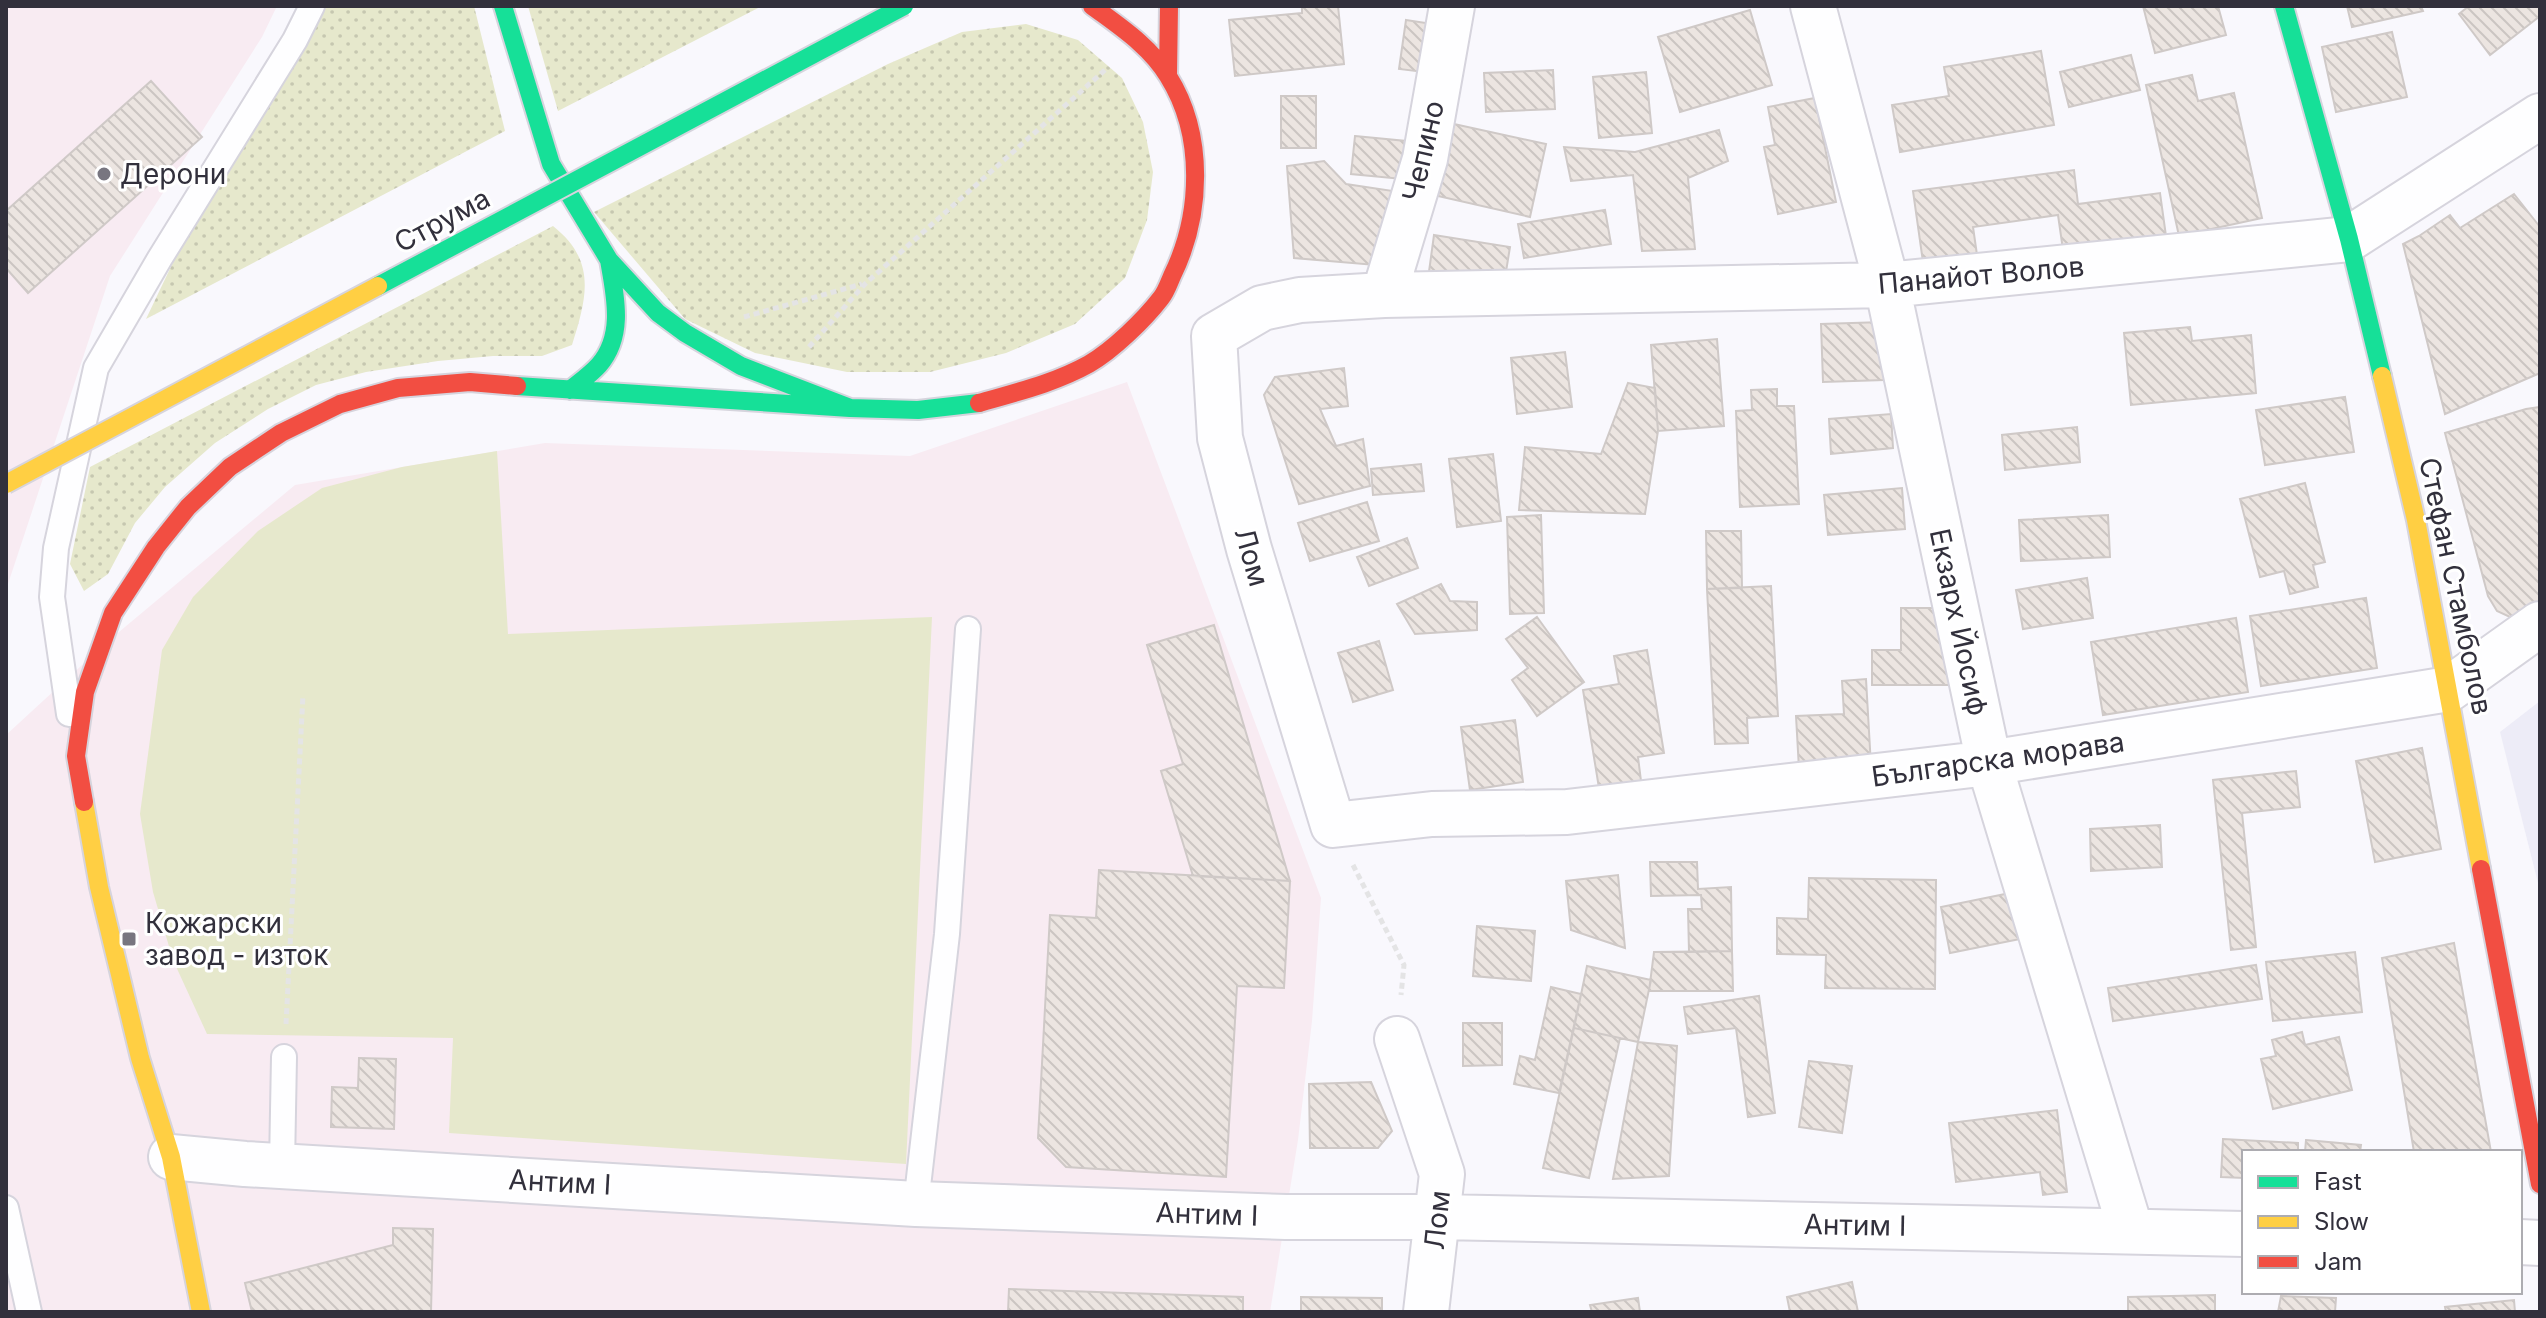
<svg xmlns="http://www.w3.org/2000/svg" width="2546" height="1318" viewBox="0 0 2546 1318" font-family="Inter,sans-serif">
<style>
.built{fill:#edecf7}
.industrial{fill:#f8ebf2}
.grass{fill:url(#grass-dots)}
.green{fill:#e6e8cc}
.building{fill:url(#building-back-hatch);stroke:#cfc9c7;stroke-width:2}
.lines{fill:none;stroke-linecap:round;stroke-linejoin:round}
.lane-casing{stroke:#d6d4dd;stroke-width:28}
.street-casing{stroke:#d6d4dd;stroke-width:48}
.fast-casing{stroke:#d6d4dd;stroke-width:22}
.slow-casing{stroke:#d6d4dd;stroke-width:22}
.jam-casing{stroke:#d6d4dd;stroke-width:22}
.path{stroke:#e4e4e5;stroke-width:5;stroke-dasharray:6 4;stroke-linecap:butt}
.lane{stroke:#fefeff;stroke-width:24}
.street{stroke:#fefeff;stroke-width:44}
.fast{stroke:#16e098;stroke-width:18}
.slow{stroke:#ffcf43;stroke-width:18}
.jam{stroke:#f24e42;stroke-width:18}
.fast-bridge-casing{stroke:#d6d4dd;stroke-width:22;stroke-linecap:butt}
.slow-bridge-casing{stroke:#d6d4dd;stroke-width:22;stroke-linecap:butt}
.fast-bridge{stroke:#16e098;stroke-width:18}
.slow-bridge{stroke:#ffcf43;stroke-width:18}
.poi-dot{fill:#787680;stroke:#fff;stroke-width:3}
.labels{text-anchor:middle;stroke-width:6;stroke-linejoin:round;paint-order:stroke}
.street-label{font-size:28px;fill:#32303c;stroke:#fff}
.poi-label{font-size:28px;fill:#32303c;stroke:#fff;text-anchor:start}
</style>
<defs>
<pattern id="grass-dots" width="8" height="8" patternUnits="userSpaceOnUse" patternTransform="scale(2)"><rect width="8" height="8" fill="#e6e8cc"/><path d="M2 2h.1M6 6h.1" fill="none" stroke="#c6c7b0" stroke-width="1.8" stroke-linecap="round"/></pattern>
<pattern id="building-back-hatch" width="6" height="6" patternUnits="userSpaceOnUse" patternTransform="scale(2)"><rect width="6" height="6" fill="#ece5e1"/><path d="M-1 5l2 2M0 0l6 6M5-1l2 2" fill="none" stroke="#cbc5c2"/></pattern>
</defs>
<rect width="100%" height="100%" fill="#f9f8fd"/>
<path class="built" d="M2540,701V891L2500,732Z"/>
<path class="industrial" d="M6,6H277L262,37L110,276L6,590Z
M1127,382L1321,898L1312,1021L1298,1140L1270,1312H6V735L107,642L295,485L545,443L910,456Z"/>
<path class="grass" d="M320,6H474L505,131L146,319L177,254L230,167Z
M528,6H762L558,111Z
M1026,24L1078,40L1122,78L1143,122L1153,172L1147,220L1125,278L1075,324L1006,353L930,372H847L755,353L685,319L594,212L888,64L962,32Z
M553,226C597,261 587,297 572,345L542,356H493L438,361L366,372L316,385L268,409L215,443L165,487L135,523L108,574L84,591L70,564L90,467Z"/>
<path class="green" d="M497,451L508,634L932,617L906,1164L449,1133L453,1038L207,1034L173,960L153,892L140,814L162,650L193,597L258,531L322,488L402,467Z"/>
<path class="building" d="M1302,6H1338L1344,64L1235,76L1229,20L1302,13Z
M2143,6H2218L2226,35L2155,53Z
M2347,6H2421L2423,11L2352,27Z
M2469,6H2540V16L2490,55L2459,14Z
M1750,10L1772,85L1680,112L1658,37Z
M1406,20L1439,25L1432,73L1399,69Z
M2392,32L2407,97L2336,112L2322,47Z
M2041,51L2054,125L1900,152L1892,105L1949,96L1944,67Z
M2131,55L2140,90L2069,107L2060,72Z
M1553,70L1555,109L1486,112L1484,73Z
M1646,72L1652,133L1599,138L1593,77Z
M2192,75L2198,101L2234,93L2262,218L2179,236L2146,85Z
M151,81L202,137L28,293L6,268V211Z
M1281,96H1316V148H1281Z
M1815,98L1836,202L1778,214L1764,147L1775,145L1768,107Z
M1454,124L1546,144L1530,217L1438,196Z
M1719,130L1728,161L1688,178L1695,249L1642,251L1633,175L1571,181L1564,147L1635,152Z
M1355,136L1406,141L1402,179L1351,174Z
M1324,161L1346,184L1393,191L1387,266L1294,258L1287,166Z
M2074,170L2078,204L2160,193L2166,236L2063,250L2058,215L1973,227L1977,255L1923,262L1913,191Z
M2514,194L2540,227V373L2445,414L2403,244L2419,236L2450,215L2460,228Z
M1605,210L1611,244L1524,258L1518,224Z
M1434,235L1510,247L1503,290L1428,279Z
M1883,322L1884,380L1823,382L1821,324Z
M2190,327L2192,341L2251,335L2256,393L2131,405L2124,333Z
M1717,339L1724,426L1658,431L1651,345Z
M1565,352L1572,407L1517,414L1511,358Z
M1344,368L1348,406L1320,409L1336,446L1363,439L1370,486L1299,504L1264,395L1275,377Z
M1628,383L1655,388L1658,431L1645,514L1519,510L1525,447L1601,454Z
M1777,389V406H1794L1799,504L1740,507L1736,411L1752,410L1751,390Z
M2345,397L2354,452L2265,465L2256,410Z
M2540,407V603L2512,618L2497,611L2488,596L2445,433L2526,409Z
M1891,414L1893,448L1831,454L1829,419Z
M2077,427L2080,462L2005,470L2002,435Z
M1493,454L1501,521L1457,527L1449,459Z
M1421,464L1424,491L1373,495L1371,469Z
M2305,483L2325,562L2313,565L2318,587L2290,594L2284,571L2260,577L2240,499Z
M1902,488L1905,529L1828,535L1824,495Z
M1367,502L1379,541L1310,561L1298,523Z
M1541,515L1544,613L1510,614L1507,517Z
M2108,515L2110,557L2021,561L2019,520Z
M1706,531H1741L1742,588L1707,589Z
M1407,538L1418,568L1369,586L1357,557Z
M2087,578L2093,618L2023,629L2016,590Z
M1441,584L1450,601L1477,602V630L1415,634L1397,604Z
M1771,586L1778,716L1747,718L1748,743L1715,744L1707,589Z
M2366,598L2377,668L2261,686L2250,616Z
M1901,608H1952V685H1872V650H1901Z
M1537,617L1584,682L1537,716L1512,680L1528,668L1506,639Z
M2236,618L2248,692L2103,715L2091,642Z
M1214,625L1290,881L1193,876L1161,771L1183,764L1147,645Z
M1379,641L1393,690L1353,702L1338,653Z
M1647,650L1664,753L1638,757L1641,781L1599,788L1583,690L1619,684L1614,656Z
M1866,679L1871,766L1799,769L1796,716L1844,714L1842,681Z
M1515,720L1523,782L1470,790L1461,727Z
M2422,748L2441,849L2375,862L2356,761Z
M2296,771L2300,807L2242,813L2256,947L2231,950L2213,780Z
M2160,825L2162,867L2091,871L2090,829Z
M1650,862H1697L1698,889L1731,887L1732,951L1689,952L1688,909H1702L1701,895L1651,896Z
M1099,870L1290,881L1284,988L1237,986L1226,1177L1066,1167L1038,1138L1050,915L1096,918Z
M1618,875L1625,948L1571,930L1566,881Z
M1809,878L1936,880L1935,989L1825,988L1826,955L1777,954V918L1808,919Z
M2020,891L2030,937L1950,953L1941,907Z
M1477,926L1535,931L1531,981L1473,976Z
M2454,943L2491,1152H2414L2382,958Z
M1732,951L1733,991H1649L1654,952Z
M2355,952L2362,1012L2273,1021L2266,962Z
M2256,965L2262,999L2113,1021L2108,988Z
M1587,966L1651,980L1638,1042L1574,1028Z
M1551,987L1581,994L1559,1093L1514,1084L1520,1056L1535,1060Z
M1759,996L1775,1113L1748,1117L1736,1028L1688,1034L1684,1007Z
M1463,1023H1502V1065L1463,1066Z
M1574,1028L1620,1038L1589,1178L1543,1168Z
M2302,1032L2305,1045L2339,1037L2352,1090L2273,1109L2261,1059L2276,1056L2272,1040Z
M1638,1042L1677,1046L1669,1176L1613,1179Z
M359,1058L396,1059L394,1129L331,1127L332,1087L358,1088Z
M1809,1061L1852,1066L1842,1133L1799,1127Z
M1371,1082L1392,1131L1378,1148H1310L1309,1084Z
M2057,1110L2067,1192L2043,1195L2040,1172L1956,1182L1949,1123Z
M2223,1139L2298,1143V1152H2244V1178L2221,1177Z
M2306,1140L2361,1145L2360,1152H2305Z
M393,1228L433,1229L431,1312H252L245,1283L393,1245Z
M1852,1282L1858,1312H1790L1787,1297Z
M1009,1289L1243,1297V1312H1008Z
M2215,1295V1312H2128V1297Z
M2281,1296L2336,1298L2335,1312H2278Z
M1301,1297L1382,1298V1312H1301Z
M1638,1298L1640,1312H1592L1590,1305Z
M2514,1300L2515,1312H2446L2445,1307Z"/>
<g class="lines">
<g class="lane-casing">
<path id="lane" d="M69,714L52,597L56,548L96,368L160,258L295,40L312,6
M282,1165L284,1057
M916,1204L947,934L968,629
M6,1208L29,1312"/>
</g>
<g class="street-casing">
<path id="street" d="M1813,6L1887,285L1989,763L2131,1231
M2540,116L2349,239L1887,285L1384,295L1300,300L1262,308L1214,336L1220,438L1249,549L1333,825L1432,814L1567,812L1989,763L2449,689L2540,624
M1384,295L1425,159L1452,6
M1397,1039L1442,1174L1426,1312
M171,1157L245,1164L916,1204L1286,1217H1438L2244,1234
M2520,1242L2540,1243"/>
</g>
<g class="fast-casing">
<path id="fast" d="M503,6L551,164L609,260L658,313L685,333L741,366L850,408L918,410L979,403
M2284,6L2349,239L2382,376
M517,386L850,408
M570,390C580,382 591,374 599,365C625,335 615,295 609,260"/>
</g>
<g class="slow-casing">
<path id="slow" d="M2382,376L2416,520L2481,869
M84,802L99,887L140,1058L171,1157L201,1312"/>
</g>
<g class="jam-casing">
<path id="jam" d="M1168,75L1169,6
M979,403C1017,392 1055,383 1089,364C1113,350 1144,320 1161,298C1166,292 1169,283 1172,276C1202,215 1205,135 1168,76C1150,46 1119,26 1092,6
M84,802L76,756L85,692L113,613L156,547L188,507L230,467L281,433L340,404L398,388L470,382L517,386
M2481,869L2540,1184"/>
</g>
<path class="path" d="M744,317L862,284
M809,347L865,284L1105,70
M1353,865L1404,965L1401,995
M286,1024L303,695"/>
<use href="#lane" class="lane"/>
<use href="#street" class="street"/>
<use href="#fast" class="fast"/>
<use href="#slow" class="slow"/>
<use href="#jam" class="jam"/>
<g class="fast-bridge-casing">
<path id="fast-bridge" d="M378,286L904,6"/>
</g>
<g class="slow-bridge-casing">
<path id="slow-bridge" d="M6,484L378,286"/>
</g>
<use href="#fast-bridge" class="fast-bridge"/>
<use href="#slow-bridge" class="slow-bridge"/>
</g>
<g class="poi-dot">
<circle cx="104" cy="174" r="8"/>
<rect x="121" y="931" width="16" height="16" rx="4"/>
</g>
<g class="labels">
<g class="street-label">
<text transform="translate(1423 151) rotate(-77)" y="10">Чепино</text>
<text transform="translate(442 220) rotate(-28)" y="10">Струма</text>
<text transform="translate(1981 275) rotate(-5)" y="10">Панайот Волов</text>
<text transform="translate(1252 557) rotate(74)" y="10">Лом</text>
<text transform="translate(2456 586) rotate(78)" y="10">Стефан Стамболов</text>
<text transform="translate(1959 622) rotate(78)" y="10">Екзарх Йосиф</text>
<text transform="translate(1998 759) rotate(-8)" y="10">Българска морава</text>
<text transform="translate(560 1182) rotate(3)" y="10">Антим I</text>
<text transform="translate(1207 1214) rotate(2)" y="10">Антим I</text>
<text transform="translate(1437 1220) rotate(-84)" y="10">Лом</text>
<text transform="translate(1855 1225) rotate(1)" y="10">Антим I</text>
</g>
<g class="poi-label">
<text x="120" y="184">Дерони</text>
<text x="145" y="933">Кожарски<tspan x="145" dy="32">завод - изток</tspan></text>
</g>
</g>
<rect width="2546" height="1318" fill="none" stroke="#32303c" stroke-width="16"/>
<rect x="2242" y="1150" width="280" height="144" fill="#ffffff" stroke="#adacb1" stroke-width="2"/>
<rect x="2258" y="1176" width="40" height="12" fill="#16e098" stroke="#adacb1" stroke-width="2"/>
<text x="2314" y="1190" font-size="24" fill="#32303c">Fast</text>
<rect x="2258" y="1216" width="40" height="12" fill="#ffcf43" stroke="#adacb1" stroke-width="2"/>
<text x="2314" y="1230" font-size="24" fill="#32303c">Slow</text>
<rect x="2258" y="1256" width="40" height="12" fill="#f24e42" stroke="#adacb1" stroke-width="2"/>
<text x="2314" y="1270" font-size="24" fill="#32303c">Jam</text>
</svg>
